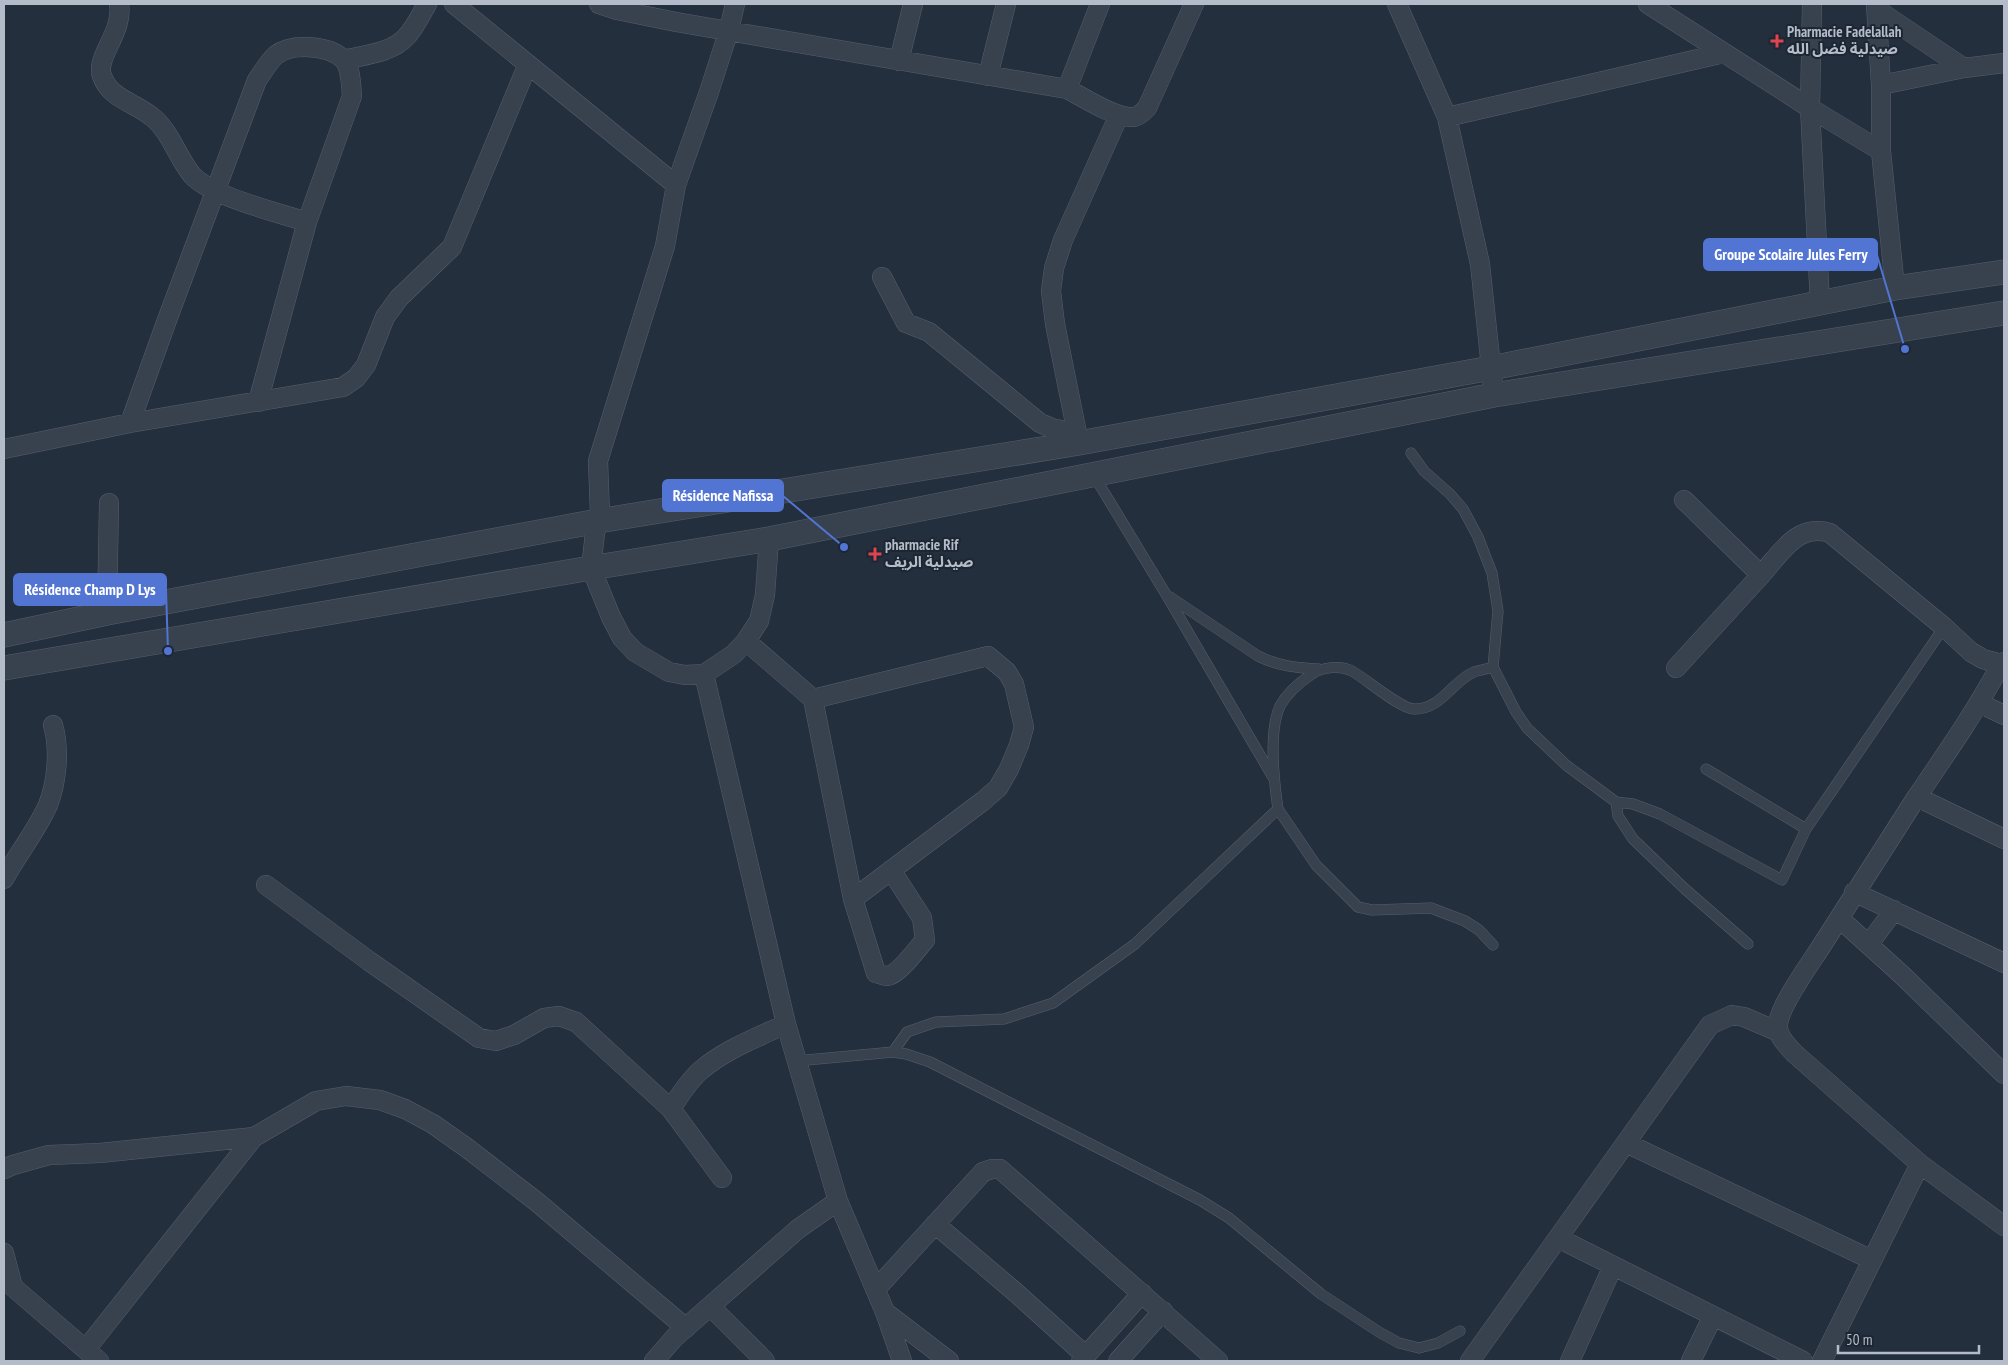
<svg xmlns="http://www.w3.org/2000/svg" width="2008" height="1365" viewBox="0 0 2008 1365" font-family="'PT Sans Narrow','Noto Sans Arabic',sans-serif">
<style>
.lines{fill:none;stroke-linecap:round;stroke-linejoin:round}
.service-casing{stroke:#565f6c;stroke-width:11}
.minor-casing{stroke:#565f6c;stroke-width:20}
.tertiary-casing{stroke:#565f6c;stroke-width:25}
.service{stroke:#38414e;stroke-width:10}
.minor{stroke:#38414e;stroke-width:19}
.tertiary{stroke:#38414e;stroke-width:24}
.health-dot{fill:#e0444e;stroke:#1d2633;stroke-width:2}
.labels{text-anchor:middle;stroke-width:4;stroke-linejoin:round;paint-order:stroke}
.poi-label{font-size:15px;font-weight:bold;fill:#b4bcc9;stroke:#1d2633;text-anchor:start}
.leader{fill:none;stroke:#5274d3;stroke-width:2}
.callout-dot{fill:#5274d3;stroke:#1d2633;stroke-width:2}
.callout{fill:#5274d3;stroke:#5274d3;stroke-width:2}
.callout-label{font-size:16px;text-anchor:middle;font-weight:bold;fill:#fff}
</style>
<rect width="100%" height="100%" fill="#242f3e"/>
<g class="lines">
<g class="service-casing">
<path id="service" d="M1411,453L1424,471L1450,494L1463,509L1478,537L1492,573L1498,611L1493,667L1516,712L1527,728L1566,765L1616,802L1633,804L1660,814L1782,880L1806,829L1944,627
M1093,474L1167,596L1274,779
M1170,597L1258,656C1278,666 1297,668 1319,669
M1706,769L1806,829
M1616,802L1618,816L1633,839L1685,889L1748,944
M1278,809L1316,865L1358,907L1372,910L1431,908L1465,921L1479,930L1493,945
M893,1052L907,1032L936,1022L1004,1019L1053,1003L1135,944L1278,809C1274,781 1268,732 1280,706C1287,693 1300,682 1312,674C1322,667 1341,665 1352,671C1366,679 1401,709 1414,709C1441,710 1452,681 1474,672C1480,670 1487,669 1493,667
M796,1061L893,1052L906,1054L930,1062L1200,1200L1229,1218L1321,1294L1379,1332L1399,1343L1419,1348L1438,1343L1460,1331"/>
</g>
<g class="minor-casing">
<path id="minor" d="M119,4C124,32 95,57 102,76C110,99 134,102 151,116C170,130 177,157 192,175C212,197 277,212 307,222
M454,4L676,185
M599,4L617,10L676,22L1067,89C1083,97 1116,119 1134,117C1139,116 1143,112 1147,108L1194,4
M735,4L729,30L709,92L676,185L665,246L598,461L600,514L595,533L591,568L611,617L622,638L635,652L669,672L685,675L704,674L734,654L746,641L759,621L765,595L769,539
M1397,4L1447,117L1480,264L1494,395
M1648,4L1810,108L1881,151
M1812,4L1810,108L1820,303
M1876,4L1881,85V151L1895,288
M1876,9L1964,68
M344,60C363,55 392,53 406,37C415,28 421,14 427,4
M899,61L913,4
M988,76L1006,4
M1881,85L1964,68L2004,63
M1067,89L1100,4
M1447,117L1724,53
M882,277L906,323L929,332L1040,423L1054,429L1076,432
M130,423L167,320L257,80C263,72 269,61 276,55C292,43 328,45 343,59C351,67 351,85 352,96L307,222L258,402
M1079,443L1055,324L1051,291L1054,268L1063,240L1119,115
M4,449L130,423L343,387L356,378L366,365L385,317L399,298L452,247L528,64
M1684,500L1761,575C1781,553 1797,523 1830,533L1944,627L1971,652L1983,659L2001,664L2004,662
M107,613L109,503
M746,641L813,699L853,899L876,973C880,974 884,976 888,976C899,974 917,949 925,940L922,918L891,870
M2001,664C1976,711 1946,754 1916,798C1885,846 1855,894 1824,942C1813,960 1780,1004 1778,1024C1777,1036 1786,1044 1794,1053L1920,1164L2004,1226
M1676,668L1761,575
M704,674L786,1024L838,1201L885,1312L902,1361
M813,699L988,656L1007,672L1014,684L1024,727L1019,745L1009,769L998,788L983,801L853,899
M1979,703L2004,715
M1917,797L2004,839
M4,879C17,855 37,830 48,805C57,782 60,749 53,725
M266,885L369,961L479,1038L496,1041L514,1035L544,1018L559,1016L576,1022L671,1109L722,1178
M1854,892L2004,963
M1839,918L1901,974L2004,1074
M1869,944L1894,910
M671,1109C679,1096 688,1082 700,1071C724,1050 756,1038 786,1024
M1626,1143L1872,1260
M4,1169L13,1165L49,1155L100,1153L254,1137L316,1101L346,1096L380,1100L405,1109L433,1124L467,1148L537,1202L686,1328
M935,1224L1014,1291L1086,1356
M1558,1238L1803,1361
M4,1253L13,1287L99,1361
M876,1289L983,1172L992,1169H1000L1218,1361
M710,1306L765,1361
M885,1312L949,1361
M86,1349L254,1137
M654,1361L675,1337L798,1229L838,1201
M1081,1361L1142,1293
M1118,1361L1163,1311
M1470,1361L1710,1025L1732,1015L1744,1017L1779,1032
M1570,1361L1613,1266
M1691,1361L1713,1316
M1822,1361L1920,1164"/>
</g>
<g class="tertiary-casing">
<path id="tertiary" d="M4,635L107,613L598,521L1079,443L1491,368L1895,288L2004,272
M4,668L591,568L769,539L1494,395L2004,313"/>
</g>
<use href="#service" class="service"/>
<use href="#minor" class="minor"/>
<use href="#tertiary" class="tertiary"/>
</g>
<g class="health-dot">
<path d="M1774.5 33.5h5v5h5v5h-5v5h-5v-5h-5v-5h5z"/>
<path d="M872.5 546.5h5v5h5v5h-5v5h-5v-5h-5v-5h5z"/>
</g>
<g class="labels">
<g class="poi-label">
<text x="1787" y="37">Pharmacie Fadelallah<tspan x="1787" dy="17">صيدلية فضل الله</tspan></text>
<text x="885" y="550">pharmacie Rif<tspan x="885" dy="17">صيدلية الريف</tspan></text>
</g>
</g>
<path class="leader" d="M1905 349L1877 255M844 547L783 496M168 651L166 590"/>
<g class="callout-dot">
<circle cx="1905" cy="349" r="5"/>
<circle cx="844" cy="547" r="5"/>
<circle cx="168" cy="651" r="5"/>
</g>
<g class="callout">
<rect x="1704" y="239" width="173" height="31" rx="5"/>
<rect x="663" y="480" width="120" height="31" rx="5"/>
<rect x="14" y="574" width="152" height="31" rx="5"/>
</g>
<g class="callout-label">
<text x="1791" y="260">Groupe Scolaire Jules Ferry</text>
<text x="723" y="501">Résidence Nafissa</text>
<text x="90" y="595">Résidence Champ D Lys</text>
</g>
<rect width="2008" height="1365" fill="none" stroke="#b4bcc9" stroke-width="10"/>
<path d="M1838 1345v8h141v-8" fill="none" stroke="#b4bcc9" stroke-width="2.5"/>
<text x="1846" y="1345" font-size="15" fill="#b4bcc9" stroke="#1d2633" stroke-width="4" paint-order="stroke">50 m</text>
</svg>
